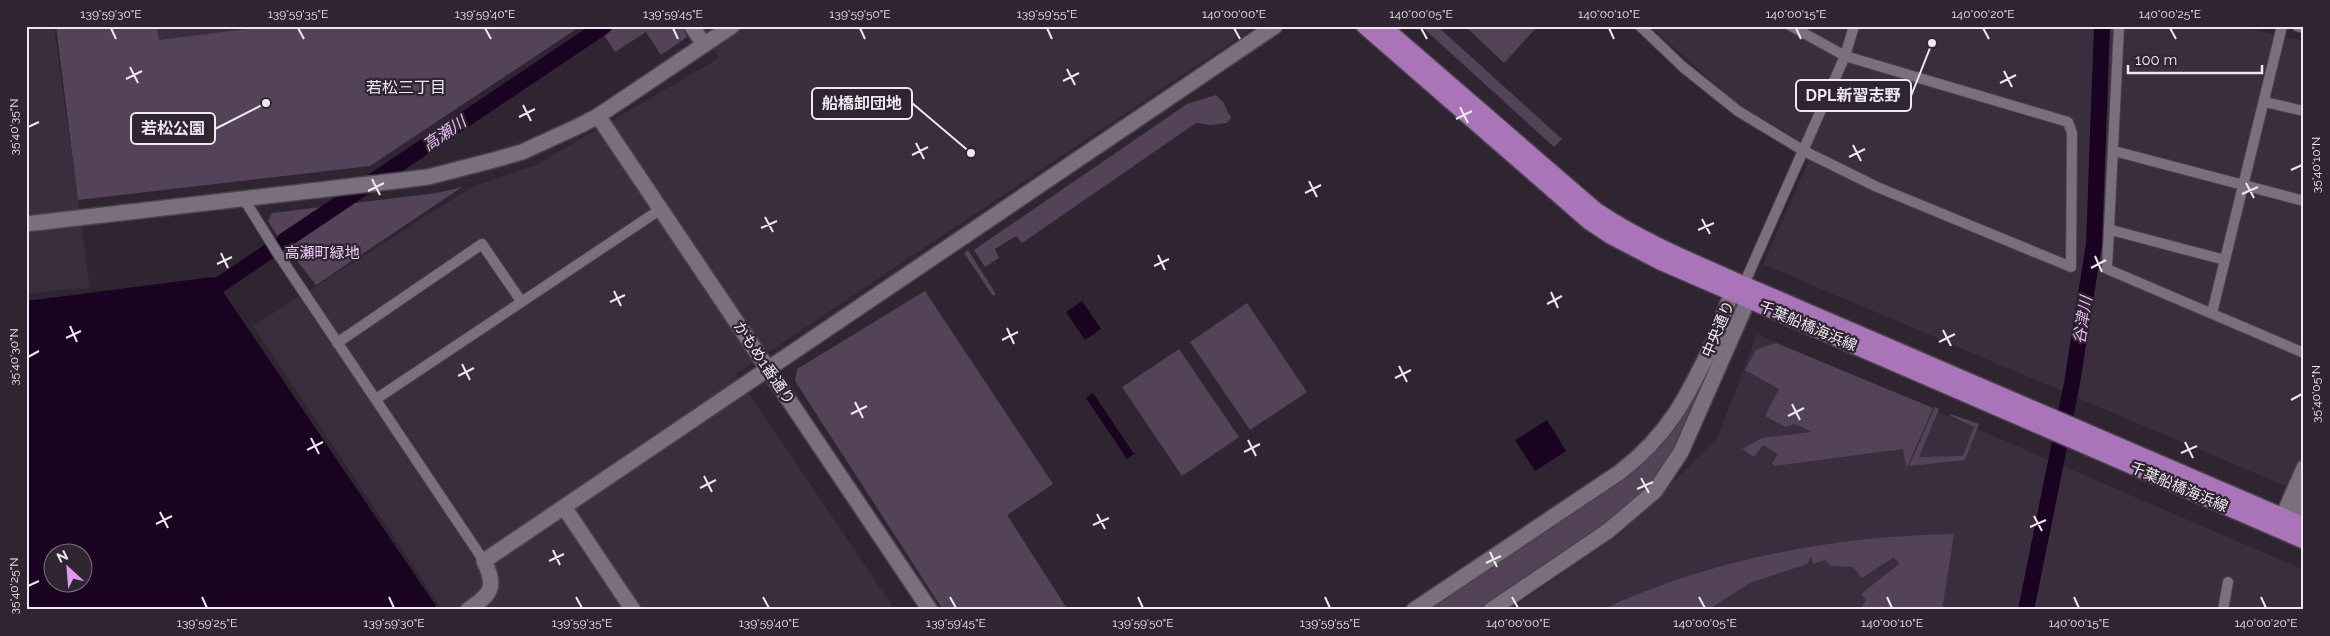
<svg xmlns="http://www.w3.org/2000/svg" width="2330" height="636" viewBox="0 0 2330 636" font-family="Raleway,'Noto Sans JP',sans-serif">
<style>
.built{fill:#3a2d3d}
.green{fill:#544258}
.water{fill:#1a0320;fill-rule:evenodd}
.lines{fill:none;stroke-linecap:round;stroke-linejoin:round}
.river{stroke:#1a0320;stroke-width:16}
.street-casing{stroke:#4a424c;stroke-width:12}
.secondary-casing{stroke:#4a424c;stroke-width:18}
.primary-casing{stroke:#4a424c;stroke-width:18}
.street{stroke:#7a707d;stroke-width:10}
.secondary{stroke:#7a707d;stroke-width:15}
.primary{stroke:#aa74b8;stroke-width:15}
.ticks{fill:none;stroke:#ede7ef;stroke-width:2}
.labels{text-anchor:middle;stroke-width:4.5;stroke-linejoin:round;paint-order:stroke}
.park-label{font-size:15px;fill:#f4cdfe;stroke:#2e2530}
.street-label{font-size:15px;fill:#ede7ef;stroke:#2e2530}
.neighbourhood-label{font-size:16px;fill:#ede7ef;stroke:#2e2530}
.water-label{font-size:16px;font-style:italic;fill:#eabaf6;stroke:#2e2530}
.leader{fill:none;stroke:#ede7ef;stroke-width:2}
.callout-dot{fill:#ede7ef;stroke:#2e2530;stroke-width:2}
.callout{fill:#2e2530;stroke:#ede7ef;stroke-width:2}
.callout-label{font-size:16px;text-anchor:middle;font-weight:bold;fill:#ede7ef}
.neatline{fill:none;stroke:#ede7ef;stroke-width:2}
.ticks-label{font-size:12px;text-anchor:middle;fill:#ede7ef}
</style>
<rect width="100%" height="100%" fill="#2e2530"/>
<path class="built" d="M26,26H54L90,287L26,294Z
M157,26H270L159,40Z
M699,26H1256L736,374L895,610H438L441,608L253,326L472,187L536,165L719,58Z
M1650,26H2235L2304,41V494L1763,264L1814,149L1736,103Z
M1757,334L2304,570V610H1509L1618,536L1717,439Z"/>
<path class="green" d="M56,26H157L159,40L270,26H581L370,166L78,200Z
M617,26H682L687,37L661,55L646,32L615,52L604,35Z
M1421,26H1437L1562,139L1554,147Z
M1465,26H1538L1504,63Z
M1216,95L1223,102L1231,118L1227,123L1210,125L1196,123L1022,243L1016,236L995,249L999,258L985,267L974,250L1187,104Z
M462,187L316,285L287,248L355,203L436,193Z
M321,207L278,237L268,221L272,213Z
M968,250L996,294L993,296L964,253Z
M925,291L1053,484L1007,515L1068,610H943L795,381L797,369Z
M1247,303L1307,392L1250,430L1190,342Z
M1776,343L1933,408L1907,467H1906L1903,449L1775,466L1772,463L1778,454L1763,445L1754,457L1742,449L1762,438L1812,432L1794,424L1786,427L1765,416L1779,389L1745,370L1756,350Z
M1179,349L1239,437L1182,476L1122,387Z
M1712,369L1676,449L1650,485L1605,526L1481,610H1424L1593,496L1693,395Z
M1935,407L1939,409L1919,457L1963,456L1974,427L1950,416L1951,414L1979,424L1965,460L1909,466Z
M1954,534L1942,610H1860L1866,600L1861,594L1899,564L1894,557L1862,578L1853,567L1831,566L1825,560L1813,564L1811,557L1807,564L1750,583L1708,610H1601C1711,559 1833,536 1954,534Z"/>
<path class="water" d="M213,277L436,606L430,610H26V301ZM52,554H82V584H52Z
M1082,301L1101,329L1085,340L1066,312Z
M1093,393L1134,454L1127,459L1086,398Z
M1547,420L1566,451L1535,471L1515,440Z"/>
<g class="lines">
<path class="river" d="M284,241L604,26
M203,296L277,246
M2026,610L2072,383L2094,244L2102,26"/>
<g class="street-casing">
<path id="street" d="M1640,26L1683,67L1738,111L1804,151L1877,187L2071,267L2072,133L2068,122L1845,56L1791,26
M2119,26L2107,269L2304,353
M2297,26L2304,28
M2265,102L2304,111
M2114,151L2304,201
M244,199L278,254L484,561
M2111,230L2225,260
M1744,284L1845,56L1854,26
M2212,313L2282,26
M337,343L482,244L521,301
M376,399L661,209
M2223,610L2228,582"/>
</g>
<g class="secondary-casing">
<path id="secondary" d="M692,26L704,45
M598,116L930,610
M26,224L387,182L428,177L494,160L522,152L581,125L598,116L732,26
M564,507L633,610
M2282,527L2283,516L2304,468
M2284,529L2294,521L2304,497
M468,610C491,594 497,588 484,561L1275,26
M1414,610L1620,472C1671,433 1689,393 1716,337C1722,324 1725,306 1732,294C1735,290 1741,287 1744,284L1748,300L1681,452L1655,491L1608,531L1491,610"/>
</g>
<g class="primary-casing">
<path id="primary" d="M1364,26L1589,222L1610,236L1660,262L2304,541
M1383,26L1596,210C1642,241 1694,262 1744,284L2304,525"/>
</g>
<use href="#street" class="street"/>
<use href="#secondary" class="secondary"/>
<use href="#primary" class="primary"/>
</g>
<path class="ticks" d="M111,28L116,39M298,28L304,39M485,28L491,39M673,28L678,39M860,28L865,39M1047,28L1052,39M1234,28L1240,39M1421,28L1427,39M1609,28L1614,39M1796,28L1801,39M1983,28L1989,39M2170,28L2176,39M130,67L138,83M1067,69L1075,85M2004,71L2012,87M126,79L142,71M1063,81L1079,73M2000,83L2016,75M523,105L531,121M1460,107L1468,123M519,117L535,109M1456,119L1472,111M28,127L39,122M916,143L924,159M1853,145L1861,161M912,155L928,147M1849,157L1865,149M2291,170L2302,165M372,179L380,195M1309,181L1317,197M2246,183L2254,198M368,191L384,183M1305,193L1321,185M2242,194L2258,187M765,217L773,232M1702,219L1710,234M761,228L777,221M1698,230L1714,223M221,253L228,268M1158,255L1165,270M2095,256L2102,272M217,264L232,257M1154,266L1169,259M2091,268L2106,260M614,291L621,306M1551,292L1558,308M610,302L625,295M1547,304L1562,296M70,326L77,342M1007,328L1014,344M1943,330L1951,346M66,338L81,331M1002,340L1018,332M1939,342L1955,334M28,357L39,351M462,364L470,380M1399,366L1407,382M458,376L474,368M1395,378L1411,370M2291,400L2302,394M855,402L863,418M1792,404L1800,420M851,414L867,406M1788,416L1804,408M311,438L319,454M1248,440L1256,456M2185,442L2193,458M307,450L323,442M1244,452L1260,444M2181,453L2197,446M704,476L712,492M1641,478L1649,493M700,488L716,480M1637,489L1653,482M160,512L168,528M1097,514L1105,529M2034,516L2042,531M156,524L172,516M1093,525L1109,518M2030,527L2046,520M553,550L560,565M1490,552L1497,567M549,561L564,554M1486,563L1501,556M28,586L39,581M202,597L207,608M389,597L394,608M576,597L582,608M763,597L769,608M950,597L956,608M1138,597L1143,608M1325,597L1330,608M1512,597L1518,608M1699,597L1705,608M1887,597L1892,608M2074,597L2079,608M2261,597L2266,608"/>
<g class="labels">
<g class="park-label">
<text x="322" y="258">高瀬町緑地</text>
</g>
<g class="street-label">
<text transform="translate(1808 326) rotate(23)" y="5">千葉船橋海浜線</text>
<text transform="translate(1718 329) rotate(-67)" y="5">中央通り</text>
<text transform="translate(764 363) rotate(56)" y="5">かもめ1番通り</text>
<text transform="translate(2179 487) rotate(23)" y="5">千葉船橋海浜線</text>
</g>
<g class="neighbourhood-label">
<text x="406" y="93">若松三丁目</text>
</g>
<g class="water-label">
<text transform="translate(444 133) rotate(-34)" y="6">高瀬川</text>
<text transform="translate(2082 320) rotate(-81)" y="6">谷津川</text>
</g>
</g>
<path class="leader" d="M1932 43L1911 96M971 153L912 103M266 103L215 129"/>
<g class="callout-dot">
<circle cx="1932" cy="43" r="5"/>
<circle cx="971" cy="153" r="5"/>
<circle cx="266" cy="103" r="5"/>
</g>
<g class="callout">
<rect x="1796" y="80" width="115" height="31" rx="5"/>
<rect x="812" y="88" width="100" height="31" rx="5"/>
<rect x="131" y="113" width="84" height="31" rx="5"/>
</g>
<g class="callout-label">
<text x="1853" y="101">DPL新習志野</text>
<text x="862" y="109">船橋卸団地</text>
<text x="173" y="134">若松公園</text>
</g>
<rect width="2330" height="636" fill="none" stroke="#2e2530" stroke-width="55"/>
<g transform="translate(68 568) rotate(334)"><circle r="24" fill="#2e2530" stroke="#7a737c"/>
<path d="M0-4L9 19L0 12L-9 19Z" fill="#df98f1"/>
<text y="-8" font-size="14" font-weight="bold" text-anchor="middle" fill="#ede7ef">N</text>
</g>
<path d="M2128 65v8h134v-8" fill="none" stroke="#ede7ef" stroke-width="2.5"/>
<text x="2135" y="65" font-size="15" fill="#ede7ef" stroke="#2e2530" stroke-width="4" paint-order="stroke">100 m</text>
<rect x="28" y="28" width="2274" height="580" class="neatline"/>
<g class="ticks-label">
<text x="111" y="18">139°59'30"E</text>
<text x="298" y="18">139°59'35"E</text>
<text x="485" y="18">139°59'40"E</text>
<text x="673" y="18">139°59'45"E</text>
<text x="860" y="18">139°59'50"E</text>
<text x="1047" y="18">139°59'55"E</text>
<text x="1234" y="18">140°00'00"E</text>
<text x="1421" y="18">140°00'05"E</text>
<text x="1609" y="18">140°00'10"E</text>
<text x="1796" y="18">140°00'15"E</text>
<text x="1983" y="18">140°00'20"E</text>
<text x="2170" y="18">140°00'25"E</text>
<text transform="translate(14 127) rotate(-90)" y="4">35°40'35"N</text>
<text transform="translate(2316 165) rotate(-90)" y="4">35°40'10"N</text>
<text transform="translate(14 357) rotate(-90)" y="4">35°40'30"N</text>
<text transform="translate(2316 394) rotate(-90)" y="4">35°40'05"N</text>
<text transform="translate(14 586) rotate(-90)" y="4">35°40'25"N</text>
<text x="207" y="627">139°59'25"E</text>
<text x="394" y="627">139°59'30"E</text>
<text x="582" y="627">139°59'35"E</text>
<text x="769" y="627">139°59'40"E</text>
<text x="956" y="627">139°59'45"E</text>
<text x="1143" y="627">139°59'50"E</text>
<text x="1330" y="627">139°59'55"E</text>
<text x="1518" y="627">140°00'00"E</text>
<text x="1705" y="627">140°00'05"E</text>
<text x="1892" y="627">140°00'10"E</text>
<text x="2079" y="627">140°00'15"E</text>
<text x="2266" y="627">140°00'20"E</text>
</g>
</svg>
